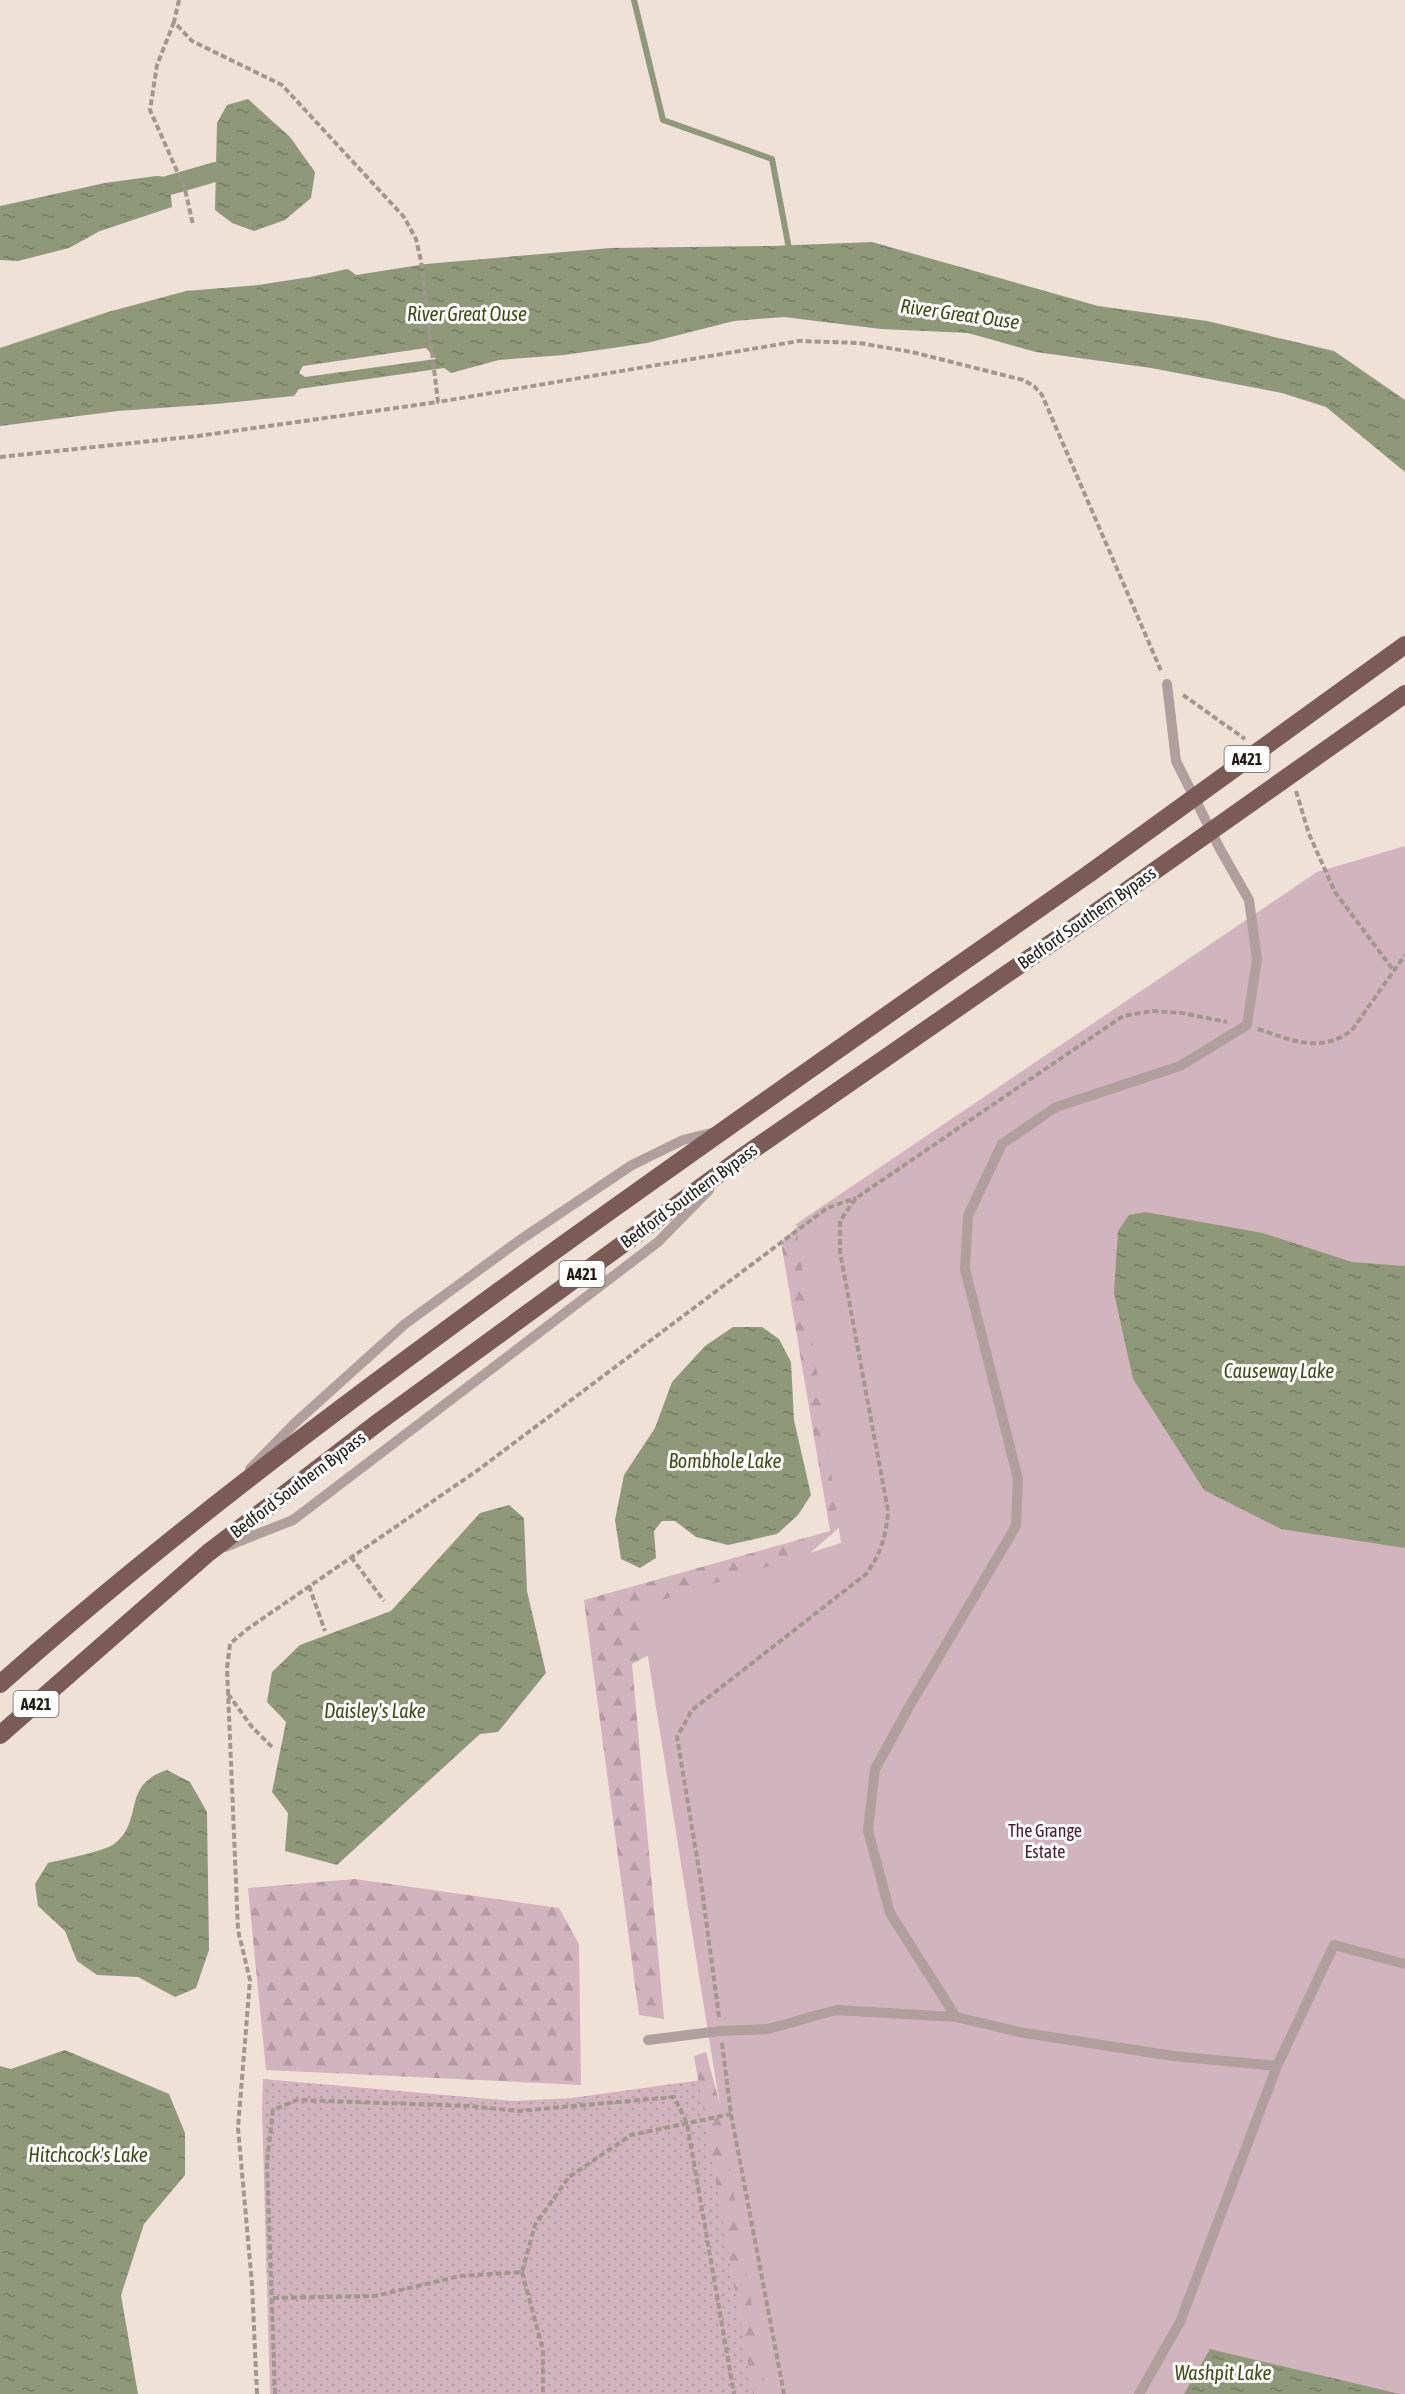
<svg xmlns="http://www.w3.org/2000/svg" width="1405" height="2394" viewBox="0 0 1405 2394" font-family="'Asap Condensed',sans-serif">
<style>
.grass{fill:url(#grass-dots)}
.forest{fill:url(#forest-firs)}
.green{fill:#d2b4be}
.water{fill:url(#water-ripples);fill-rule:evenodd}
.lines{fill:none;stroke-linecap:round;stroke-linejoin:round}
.stream{stroke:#8f9979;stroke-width:6}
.canal{stroke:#8f9979;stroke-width:20}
.path{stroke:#a2978f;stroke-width:4;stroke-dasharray:6 3;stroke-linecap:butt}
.service{stroke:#b09f9c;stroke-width:10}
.trunk{stroke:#7a5b56;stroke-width:18}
.trunk-bridge{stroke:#7a5b56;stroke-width:18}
.labels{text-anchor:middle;stroke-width:6;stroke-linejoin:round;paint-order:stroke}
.shield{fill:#fff;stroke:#625f5c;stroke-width:1.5}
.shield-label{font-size:16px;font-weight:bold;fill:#1f1a16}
.street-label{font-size:18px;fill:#1f1a16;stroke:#fff}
.park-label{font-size:18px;fill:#4a1a2f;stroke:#fff}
.water-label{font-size:20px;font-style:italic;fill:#3f4b17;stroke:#fff}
</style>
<defs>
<pattern id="grass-dots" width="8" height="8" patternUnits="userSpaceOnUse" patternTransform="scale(1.5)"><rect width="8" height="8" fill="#d2b4be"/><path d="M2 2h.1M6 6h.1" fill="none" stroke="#b49aa3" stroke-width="1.8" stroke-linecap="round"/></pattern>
<pattern id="forest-firs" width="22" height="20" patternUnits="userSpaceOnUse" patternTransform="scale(1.5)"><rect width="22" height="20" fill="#d2b4be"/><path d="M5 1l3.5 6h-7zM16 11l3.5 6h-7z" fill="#b49aa3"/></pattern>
<pattern id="water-ripples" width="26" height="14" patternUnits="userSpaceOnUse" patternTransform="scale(1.5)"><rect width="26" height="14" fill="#8f9979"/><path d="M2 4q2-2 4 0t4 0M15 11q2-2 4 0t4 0" fill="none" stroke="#747c62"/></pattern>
</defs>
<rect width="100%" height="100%" fill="#efe1d6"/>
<path class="grass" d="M263,2079L514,2101L572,2098L701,2080L764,2394H270L262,2109Z"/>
<path class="forest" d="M807,1218L859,1510L669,1677L659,1650L632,1664L664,2019L639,2015L584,1600L830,1531L781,1242Z
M355,1879L559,1908L579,1944L581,2085L266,2070L248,1888Z
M706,2052L721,2109L774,2394H753L694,2056Z"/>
<path class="green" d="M1405,846V2394H766L640,1607L841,1543L796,1224L1317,872Z"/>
<path class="water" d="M248,99L290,137L315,172L311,198L285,220L254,231L232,223L215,210L217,123L227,105Z
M156,176L169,177L172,207L100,231L69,248L18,261L0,260V206L105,183Z
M872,242L1098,306L1207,321L1334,351L1405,400V472L1326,407L1282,393L1151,368L1036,352L968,333L881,329L784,317L734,321L647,343L564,355L499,360L451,373L444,368L299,389L294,396L216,404L118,411L0,426V348L108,312L186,291L258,285L310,277L348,269L356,275L426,264L610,248L771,246ZM426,348L436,359L305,377L299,373L303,366Z
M1145,1212L1263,1233L1352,1262L1405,1266V1548L1281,1529L1204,1490L1133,1379L1114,1293L1118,1231L1129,1215Z
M733,1327H762L779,1339L791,1362L794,1420L811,1495L798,1515L777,1534L728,1545L696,1537L675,1521H662L654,1531L656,1558L640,1568L621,1559L615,1520L624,1475L655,1428L672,1382L705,1346Z
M509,1505L524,1518L527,1591L546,1673L498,1732L480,1734L337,1865L285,1851L288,1813L272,1792L286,1722L267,1702L272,1672L300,1645L391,1611L480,1513Z
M167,1770L190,1782L207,1812L209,1950L196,1988L175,1997L138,1977L97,1975L77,1961L65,1931L38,1906L35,1884L48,1863C61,1860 105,1851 114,1844C145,1821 120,1785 167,1770Z
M65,2050L169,2094L185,2133V2175L144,2224L121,2295L138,2394H0V2066L11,2069Z
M1210,2349L1400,2394H1184Z"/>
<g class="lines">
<path class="stream" d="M634,0L663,120L772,159L790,254"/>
<path class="canal" d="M170,185L215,172"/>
<path class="path" d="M179,0L174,22L192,41L282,85L404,217L416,239L421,261L438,402L799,341L859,343L912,352L1023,380L1034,386L1042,395L1162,673
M174,22L157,65L150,110L185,189L193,225
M0,457L198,436L438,402
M1183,695L1245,739
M1296,791L1309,834L1335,892L1394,971
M1258,1029C1291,1040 1321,1054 1352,1030L1405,955
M351,1557L384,1601
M309,1586L325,1631
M228,1694L252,1727L273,1748
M719,2017L701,1882L677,1737L692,1710L866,1574C881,1554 886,1536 888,1511L840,1252V1221L856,1198L1123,1016L1152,1011L1182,1013L1227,1022
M722,2043L731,2114L784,2394
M522,2272L543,2350V2394
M273,2298L375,2296L460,2276L522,2272L535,2225L569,2177L631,2135L731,2114
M257,2394L252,2284L238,2128L250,1980L238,1930L227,1668L230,1644L246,1630L478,1470L827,1208L856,1198
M275,2394L267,2163L273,2110L297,2100L469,2106L518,2111L674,2097L687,2123L734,2394"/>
<path class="service" d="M250,1469L295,1423L405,1324L520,1240L632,1165L683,1140L711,1133
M225,1547L293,1520L658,1242L709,1190
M956,2017L890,1913L868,1830L875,1769L909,1707L1016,1526L1018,1479L965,1269L968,1216L1002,1144L1056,1107L1180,1066L1247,1025L1257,959L1249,900L1220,849L1176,761L1167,684
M648,2040L720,2031L768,2029L836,2010L956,2017L1019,2032L1173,2056L1277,2066
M1139,2394L1180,2322L1277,2066L1334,1945L1405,1964"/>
<path class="trunk" d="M0,1684C158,1544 328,1416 499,1291C694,1149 892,1012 1090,873
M0,1735L208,1553L380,1421L741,1158L1112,901"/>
<path class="trunk-bridge" d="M1090,873L1405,645
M1112,901L1405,694"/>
</g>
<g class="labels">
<g class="shield">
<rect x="1224.5" y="746" width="45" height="26" rx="4.5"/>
<rect x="559.5" y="1261" width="45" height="26" rx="4.5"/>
<rect x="13.5" y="1691" width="45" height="26" rx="4.5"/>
</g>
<g class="shield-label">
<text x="1247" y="765">A421</text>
<text x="582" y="1280">A421</text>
<text x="36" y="1710">A421</text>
</g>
<g class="street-label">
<text transform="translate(1087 918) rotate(-35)" y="6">Bedford Southern Bypass</text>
<text transform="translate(689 1196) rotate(-36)" y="6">Bedford Southern Bypass</text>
<text transform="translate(298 1485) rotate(-37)" y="6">Bedford Southern Bypass</text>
</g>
<g class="park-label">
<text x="1045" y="1837">The Grange<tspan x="1045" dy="21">Estate</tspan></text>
</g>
<g class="water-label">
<text x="467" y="321">River Great Ouse</text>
<text transform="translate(960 314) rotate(8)" y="7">River Great Ouse</text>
<text x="1279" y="1378">Causeway Lake</text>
<text x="725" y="1468">Bombhole Lake</text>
<text x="375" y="1718">Daisley's Lake</text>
<text x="88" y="2162">Hitchcock's Lake</text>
<text x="1223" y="2380">Washpit Lake</text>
</g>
</g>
</svg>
